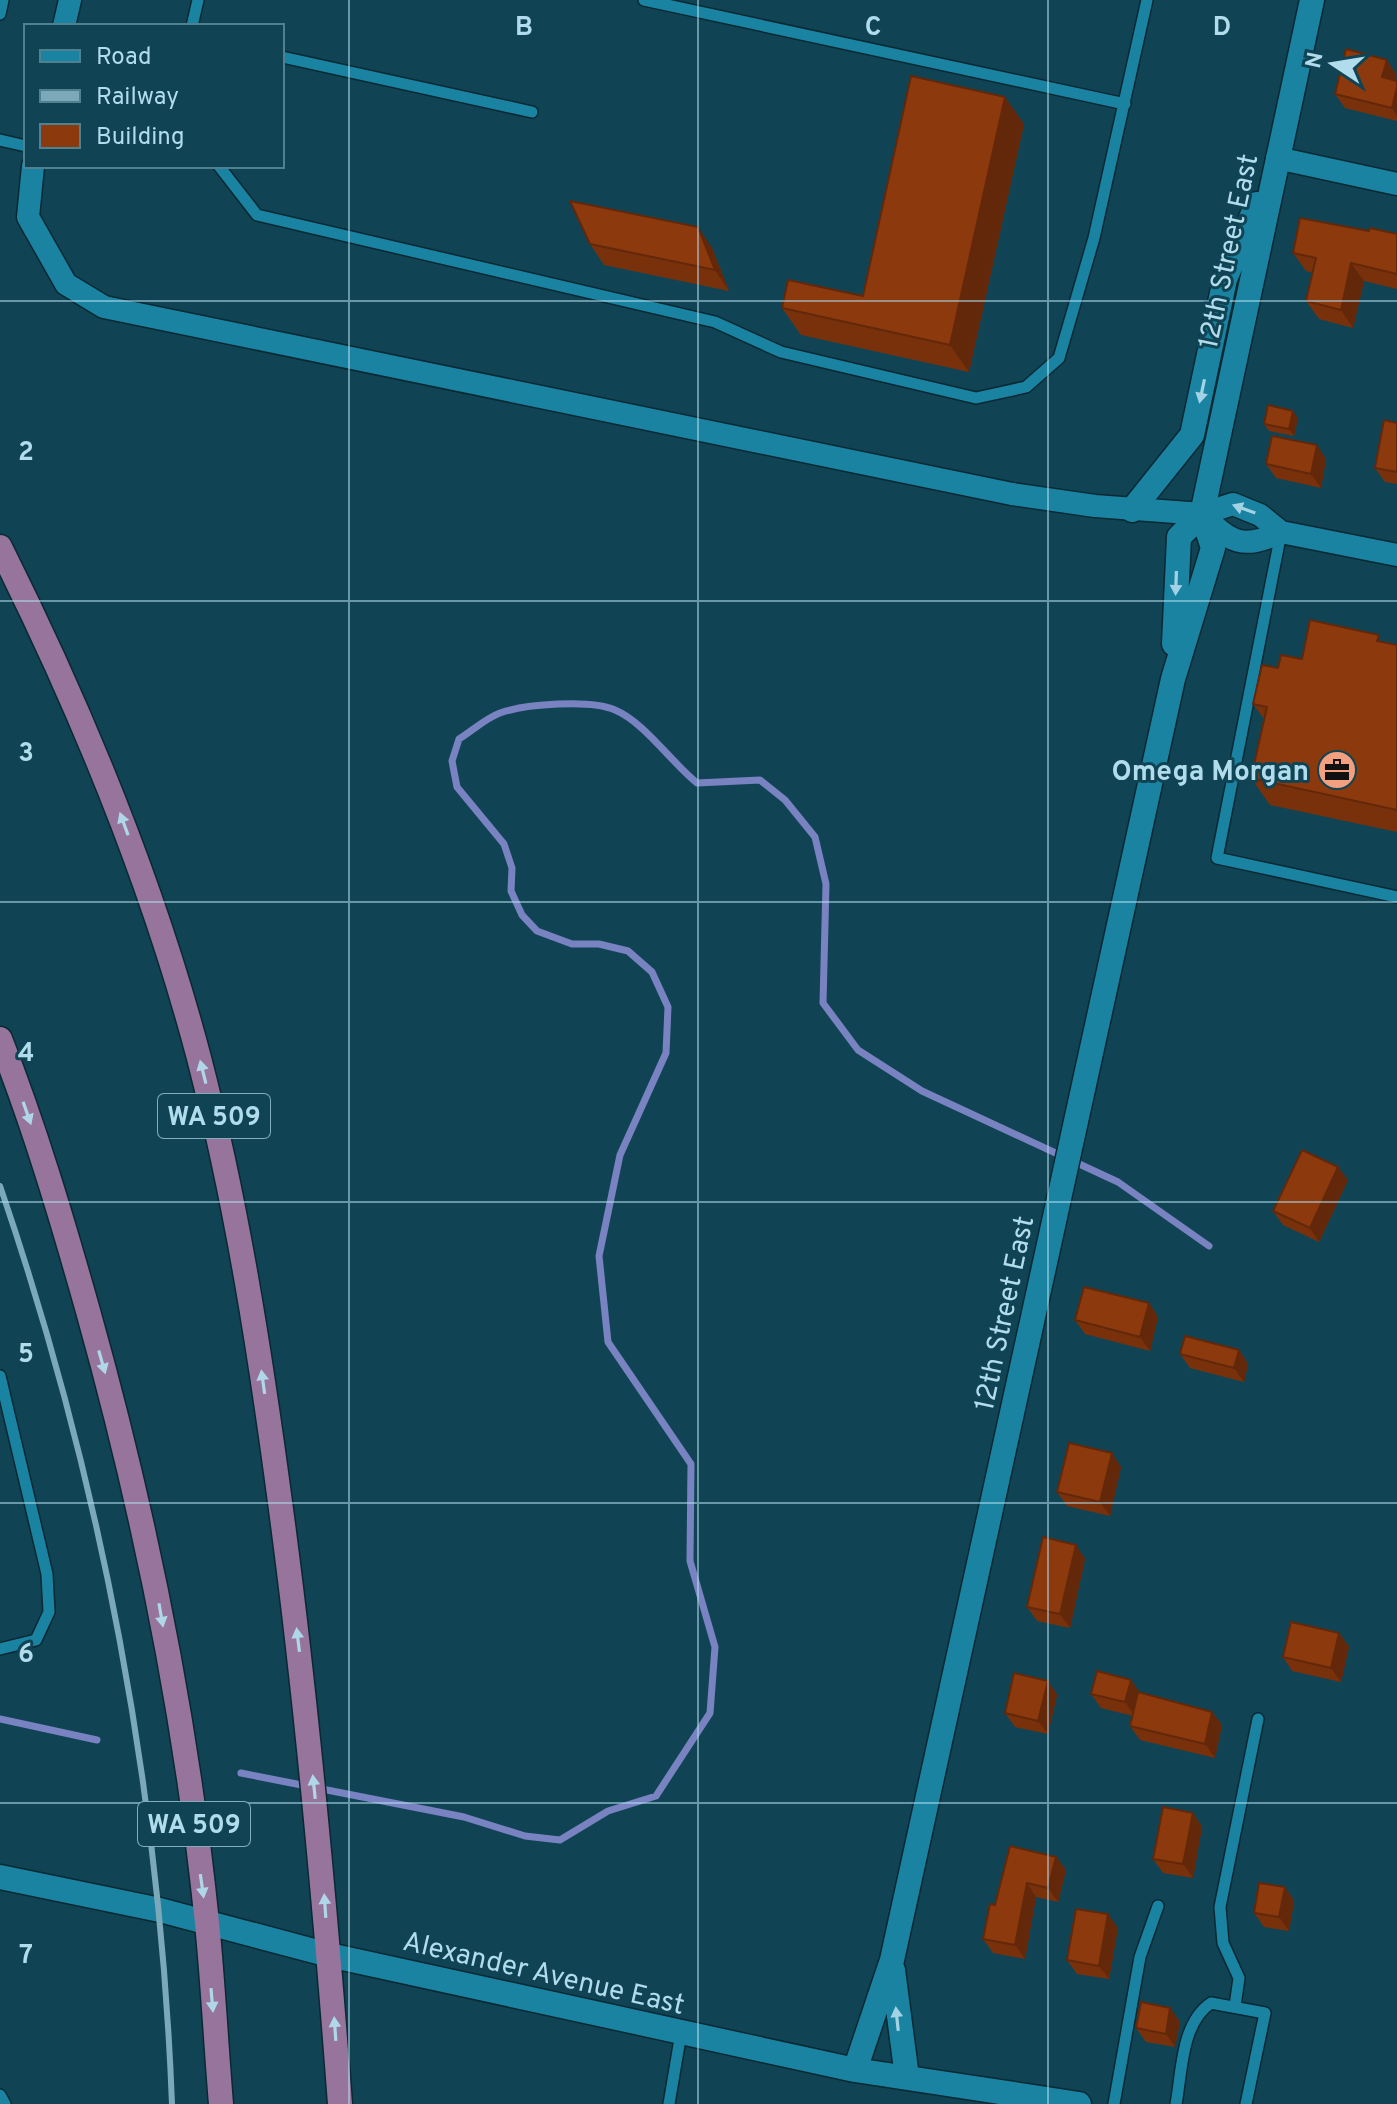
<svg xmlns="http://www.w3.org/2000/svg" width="1397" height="2104" viewBox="0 0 1397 2104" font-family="Overpass,sans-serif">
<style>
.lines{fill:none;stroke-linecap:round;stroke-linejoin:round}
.stream{stroke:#7983c1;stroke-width:7}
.service-casing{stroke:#0a2933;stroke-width:14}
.minor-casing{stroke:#0a2933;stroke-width:25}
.tertiary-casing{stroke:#0a2933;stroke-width:27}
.trunk-casing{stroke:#0a2933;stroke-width:27}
.service{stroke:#1983a1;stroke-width:11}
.minor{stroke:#1983a1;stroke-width:22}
.tertiary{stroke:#1983a1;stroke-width:24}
.trunk{stroke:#96749c;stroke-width:24}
.rail{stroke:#7ba9b9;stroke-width:6}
.wall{fill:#79310c}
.shaded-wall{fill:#63280a}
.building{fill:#8d390e;stroke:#63280a;stroke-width:2}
.oneway{fill:#a2d3e4}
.oneway2{fill:#b0d7e8}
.grid{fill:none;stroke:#b1dcec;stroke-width:2;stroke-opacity:0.55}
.labels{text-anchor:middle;stroke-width:6;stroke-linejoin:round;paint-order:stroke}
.shield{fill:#104455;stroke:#81aebf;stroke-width:2}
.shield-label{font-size:26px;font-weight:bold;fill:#b1dcec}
.street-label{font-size:28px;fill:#b1dcec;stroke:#104455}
.poi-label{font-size:28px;font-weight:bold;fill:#b1dcec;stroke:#104455;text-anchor:end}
.grid-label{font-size:26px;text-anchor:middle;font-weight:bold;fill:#b1dcec;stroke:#104455;stroke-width:6;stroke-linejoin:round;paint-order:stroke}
</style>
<rect width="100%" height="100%" fill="#104455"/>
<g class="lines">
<path class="stream" d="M0,1719L97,1740
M241,1773L464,1817L525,1836L560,1840L608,1811L656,1796L710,1713L715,1647L690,1561L691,1464L608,1342L599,1256L620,1155L666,1053L668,1007L652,972L628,951L599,944H572L537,931L522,915L511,891L512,868L504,844L457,787L452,761L459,739C472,731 486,718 500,713C525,704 591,699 615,710C644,722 671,762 697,783L760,780L785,800L815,837L826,884L823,1003L858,1050L922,1091L1118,1182L1209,1246"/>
<g class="service-casing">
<path id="service" d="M644,0L1125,104
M0,14L3,0
M192,26L198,0
M282,57L532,112
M0,140L26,146
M219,166L257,215L715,322L781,352L976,398L1026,387L1059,358L1094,238L1147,0
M1281,533L1217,858L1397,897
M0,1376L47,1574L49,1612L36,1640L0,1649
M1235,2006L1239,1978L1223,1943L1220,1907L1258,1719
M0,2095L5,2104
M669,2104L681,2033
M1114,2104L1140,1957L1158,1906
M1176,2104C1182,2072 1181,2023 1211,2003L1265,2013L1246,2104"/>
</g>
<g class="minor-casing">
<path id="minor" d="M64,26L70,0
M1277,158L1397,184
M33,166L28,217L66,284L104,307L1012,494L1095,506L1202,514L1233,504L1260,515L1281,532L1397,555
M1202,514C1230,543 1243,550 1281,532"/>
</g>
<g class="tertiary-casing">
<path id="tertiary" d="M1132,510L1192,435L1225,279L1257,204
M1174,644L1179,537L1202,514L1312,0
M0,1877L160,1910L329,1955L855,2070L1079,2104
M893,1970L907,2077
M855,2070L892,1960L1173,679L1213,548L1202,514"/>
</g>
<g class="trunk-casing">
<path id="trunk" d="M0,547C82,711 152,880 199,1058C237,1204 260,1352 280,1502C307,1702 325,1903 340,2104
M0,1039C35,1128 62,1219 88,1311C144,1511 186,1715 207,1923C213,1983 216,2044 221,2104"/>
</g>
<use href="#service" class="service"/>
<use href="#minor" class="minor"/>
<use href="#tertiary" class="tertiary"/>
<use href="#trunk" class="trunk"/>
<path class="rail" d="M0,1186C101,1480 160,1793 172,2104"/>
</g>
<path class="wall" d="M1396,74L1395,80L1397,81V121L1345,108L1335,94Z
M1024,124L969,372L801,335L782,308L863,296Z
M1369,231L1397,234V289L1364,281L1353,328L1319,319L1306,301L1313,273L1306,271L1293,253Z
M590,244L712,248L729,291L604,265Z
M1298,418L1294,436L1269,431L1264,424Z
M1397,423V484L1385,482L1375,468Z
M1326,459L1321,488L1276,478L1266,464Z
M1384,643L1397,645V832L1270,805L1251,778L1264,719L1253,704L1278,668L1302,659Z
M1348,1180L1319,1242L1283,1225L1273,1211Z
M1149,1303L1158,1317L1150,1351L1085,1334L1075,1320Z
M1239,1350L1248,1364L1244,1382L1190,1368L1180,1354Z
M1121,1467L1110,1516L1067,1506L1057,1492Z
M1085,1559L1070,1628L1037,1621L1027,1607Z
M1339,1633L1349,1647L1341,1682L1292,1671L1283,1657Z
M1048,1681L1057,1695L1048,1734L1015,1727L1005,1713Z
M1140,1692L1212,1712L1222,1725L1215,1758L1140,1740L1130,1726L1133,1716L1101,1708L1091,1694Z
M1193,1813L1202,1827L1193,1878L1163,1873L1153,1859Z
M1056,1857L1066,1870L1058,1902L1036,1897L1025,1959L993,1953L983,1939L995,1905Z
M1285,1887L1294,1901L1289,1931L1264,1927L1254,1913Z
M1118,1928L1109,1979L1077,1974L1067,1960Z
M1170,2008L1180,2022L1175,2047L1146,2042L1136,2028Z"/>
<path class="shaded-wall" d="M1387,60L1396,74L1392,91L1382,77Z
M1397,87V116L1392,108Z
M1005,97L1024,124L969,372L950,345Z
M698,227L712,248L729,291L715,270Z
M1351,263L1364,281L1353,328L1341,310Z
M1293,411L1298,418L1294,436L1289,429Z
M1317,445L1326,459L1321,488L1311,474Z
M1338,1167L1348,1180L1319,1242L1310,1228Z
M1149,1303L1158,1317L1150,1351L1140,1337Z
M1239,1350L1248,1364L1244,1382L1234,1368Z
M1112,1453L1121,1467L1110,1516L1100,1502Z
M1076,1545L1085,1559L1070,1628L1060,1614Z
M1339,1633L1349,1647L1341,1682L1331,1668Z
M1131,1680L1141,1694L1135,1716L1125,1702Z
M1048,1681L1057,1695L1048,1734L1038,1721Z
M1212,1712L1222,1725L1215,1758L1205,1744Z
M1193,1813L1202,1827L1193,1878L1183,1864Z
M1056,1857L1066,1870L1058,1902L1048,1888Z
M1027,1883L1036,1897L1025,1959L1015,1945Z
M1285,1887L1294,1901L1289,1931L1279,1917Z
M1108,1914L1118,1928L1109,1979L1099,1966Z
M1170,2008L1180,2022L1175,2047L1166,2034Z"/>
<path class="building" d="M1346,49L1387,60L1382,77L1397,81V87L1392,108L1335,94Z
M911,76L1005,97L950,345L782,308L788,280L863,296Z
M570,201L698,227L715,270L590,244Z
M1300,218L1369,231L1370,228L1397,234V274L1351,263L1341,310L1306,301L1316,258L1293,253Z
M1268,405L1293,411L1289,429L1264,424Z
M1384,420L1397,423V472L1375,468Z
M1272,436L1317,445L1311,474L1266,464Z
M1310,620L1379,635L1377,641L1397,645V810L1251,778L1267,707L1253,704L1262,665L1278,668L1281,655L1302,659Z
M1302,1150L1338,1167L1310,1228L1273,1211Z
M1084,1287L1149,1303L1140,1337L1075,1320Z
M1185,1336L1239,1350L1234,1368L1180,1354Z
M1069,1443L1112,1453L1100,1502L1057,1492Z
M1043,1537L1076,1545L1060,1614L1027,1607Z
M1291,1622L1339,1633L1331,1668L1283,1657Z
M1097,1671L1131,1680L1125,1702L1091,1694Z
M1014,1673L1048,1681L1038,1721L1005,1713Z
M1138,1692L1212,1712L1205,1744L1130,1726Z
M1163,1807L1193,1813L1183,1864L1153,1859Z
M1010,1846L1056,1857L1048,1888L1027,1883L1015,1945L983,1939L990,1904L995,1905Z
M1259,1883L1285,1887L1279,1917L1254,1913Z
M1076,1909L1108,1914L1099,1966L1067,1960Z
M1141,2002L1170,2008L1166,2034L1136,2028Z"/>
<defs><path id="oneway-solid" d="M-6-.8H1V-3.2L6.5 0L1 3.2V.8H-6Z" transform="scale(2)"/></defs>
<g class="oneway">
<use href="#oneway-solid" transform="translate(1202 391) rotate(102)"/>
<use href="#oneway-solid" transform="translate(1244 509) rotate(-160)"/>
<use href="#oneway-solid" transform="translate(1176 583) rotate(92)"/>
<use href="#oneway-solid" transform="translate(897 2019) rotate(-96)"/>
</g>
<g class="oneway2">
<use href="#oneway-solid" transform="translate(124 824) rotate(-110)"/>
<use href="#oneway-solid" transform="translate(203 1072) rotate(-104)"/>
<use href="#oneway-solid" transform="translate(27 1113) rotate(71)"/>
<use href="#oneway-solid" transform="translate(102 1362) rotate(74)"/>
<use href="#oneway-solid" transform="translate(263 1382) rotate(-98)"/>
<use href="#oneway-solid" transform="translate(161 1615) rotate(80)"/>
<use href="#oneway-solid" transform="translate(298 1640) rotate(-97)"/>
<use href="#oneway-solid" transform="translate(314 1787) rotate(-96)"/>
<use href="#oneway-solid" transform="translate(202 1886) rotate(82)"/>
<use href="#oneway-solid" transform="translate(325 1906) rotate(-94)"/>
<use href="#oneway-solid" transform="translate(212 2000) rotate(85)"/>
<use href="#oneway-solid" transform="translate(335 2029) rotate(-94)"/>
</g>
<path class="grid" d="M349,0V2104M698,0V2104M1048,0V2104M0,301H1397M0,601H1397M0,902H1397M0,1202H1397M0,1503H1397M0,1803H1397"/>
<defs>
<g id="office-disc" transform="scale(2)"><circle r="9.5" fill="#f2a07f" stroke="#104455"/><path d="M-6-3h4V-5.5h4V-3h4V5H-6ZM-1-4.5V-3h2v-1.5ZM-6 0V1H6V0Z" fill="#111"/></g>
</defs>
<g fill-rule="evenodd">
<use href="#office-disc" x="1337" y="770"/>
</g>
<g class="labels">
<g class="shield">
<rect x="158" y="1094" width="112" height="44" rx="6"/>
<rect x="138" y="1802" width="112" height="44" rx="6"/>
</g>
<g class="shield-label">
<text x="214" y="1125">WA 509</text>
<text x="194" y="1833">WA 509</text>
</g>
<g class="street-label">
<text transform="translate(1227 251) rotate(-78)" y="10">12th Street East</text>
<text transform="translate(1003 1313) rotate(-78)" y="10">12th Street East</text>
<text transform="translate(544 1972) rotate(13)" y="10">Alexander Avenue East</text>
</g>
<g class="poi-label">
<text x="1309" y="780">Omega Morgan</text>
</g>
</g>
<g class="grid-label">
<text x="524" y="35">B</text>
<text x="873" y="35">C</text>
<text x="1222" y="35">D</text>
<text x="26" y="460">2</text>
<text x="26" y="761">3</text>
<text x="26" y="1061">4</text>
<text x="26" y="1362">5</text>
<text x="26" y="1662">6</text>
<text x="26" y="1963">7</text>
</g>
<rect x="24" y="24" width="260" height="144" fill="#104455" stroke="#508191" stroke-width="2"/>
<rect x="40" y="50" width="40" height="12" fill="#1983a1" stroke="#508191" stroke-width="2"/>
<text x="96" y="64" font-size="24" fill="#b1dcec">Road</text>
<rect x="40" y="90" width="40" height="12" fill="#7ba9b9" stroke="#508191" stroke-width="2"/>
<text x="96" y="104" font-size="24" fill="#b1dcec">Railway</text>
<rect x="40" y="124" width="40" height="24" fill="#8d390e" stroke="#508191" stroke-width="2"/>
<text x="96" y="144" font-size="24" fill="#b1dcec">Building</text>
<g transform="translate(1333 64) rotate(282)" stroke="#104455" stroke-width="6" paint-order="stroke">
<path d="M0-6L14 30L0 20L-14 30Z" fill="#b1dcec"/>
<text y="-12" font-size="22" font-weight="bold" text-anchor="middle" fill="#b1dcec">N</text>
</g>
</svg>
